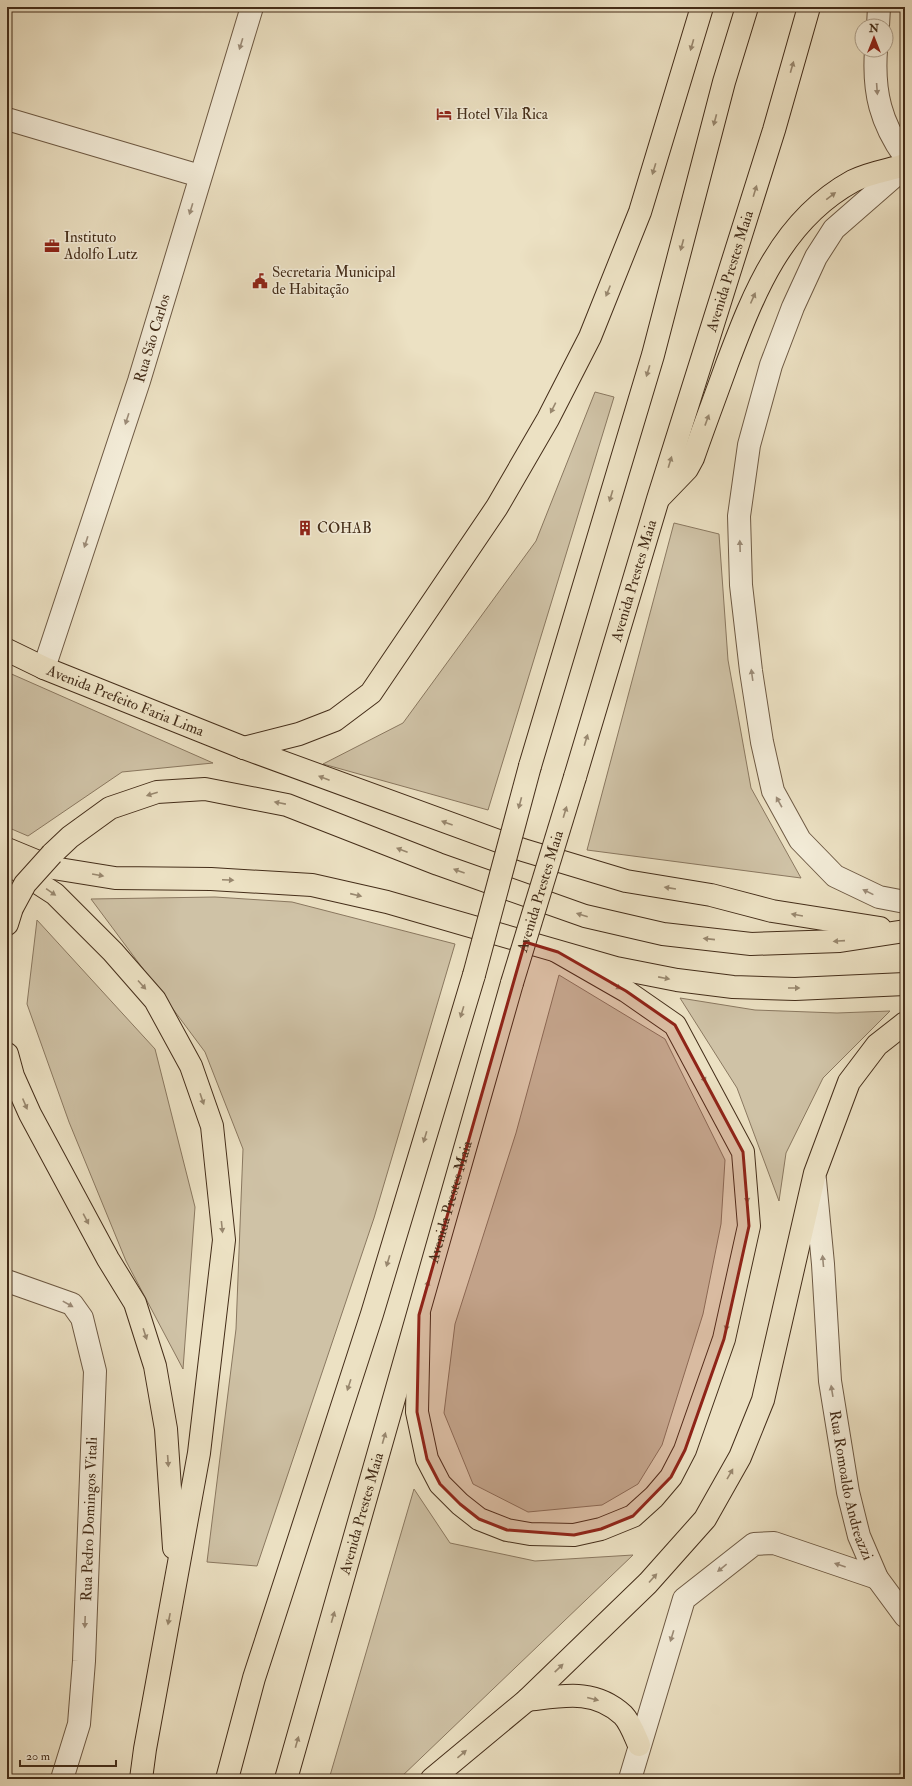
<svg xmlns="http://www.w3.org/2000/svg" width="912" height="1786" viewBox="0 0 912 1786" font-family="'IM FELL Double Pica',serif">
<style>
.green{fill:#cfc2a6;stroke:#8a7860}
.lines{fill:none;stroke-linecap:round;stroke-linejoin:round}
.minor-casing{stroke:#6e5a44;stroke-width:24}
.major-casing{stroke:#442d19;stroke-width:24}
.highway-casing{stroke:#442d19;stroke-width:24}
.minor{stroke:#f3ecd8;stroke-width:22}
.major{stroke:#ece1c3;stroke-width:22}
.highway{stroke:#ece1c3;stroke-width:22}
.highway-bridge-casing{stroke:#442d19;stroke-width:24;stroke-linecap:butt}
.highway-bridge{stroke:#ece1c3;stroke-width:22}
.oneway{fill:#9c8c78}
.oneway2{fill:#98876e}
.marked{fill:#8f2418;fill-opacity:0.2;stroke:#8f2418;stroke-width:3;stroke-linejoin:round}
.labels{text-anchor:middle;stroke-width:3;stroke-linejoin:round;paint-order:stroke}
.poi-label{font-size:15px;fill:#442d19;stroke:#f3ecd8;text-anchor:start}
.street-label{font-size:15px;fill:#442d19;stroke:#f3ecd8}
</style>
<rect width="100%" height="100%" fill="#ece1c3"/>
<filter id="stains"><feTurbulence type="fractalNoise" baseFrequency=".005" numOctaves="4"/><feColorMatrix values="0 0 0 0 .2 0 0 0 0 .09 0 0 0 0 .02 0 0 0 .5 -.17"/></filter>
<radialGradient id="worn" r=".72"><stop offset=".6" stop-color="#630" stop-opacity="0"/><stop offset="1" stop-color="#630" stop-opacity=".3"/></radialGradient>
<path class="green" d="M595,392L614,397L488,810L323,764L403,723L536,541Z
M674,523L719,534L728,660L751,788L801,878L587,850Z
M7,672L213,763L122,772L28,836L7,827Z
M215,897L292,902L455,944L374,1218L257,1566L207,1562L236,1329L243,1149L205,1052L91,899Z
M37,920L155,1049L195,1207L183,1369L126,1261L69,1122L27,1004Z
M559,975L665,1039L725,1160L721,1224L703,1314L662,1445L638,1484L602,1505L528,1512L473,1484L444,1413L455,1324L516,1133Z
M680,998L755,1010L837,1013L890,1011L823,1078L786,1153L779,1201L737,1088Z
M414,1489L450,1543L535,1561L633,1555L399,1779H329Z"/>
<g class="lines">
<g class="minor-casing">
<g id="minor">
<path d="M878,26L879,7"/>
<path d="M876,50C873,93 881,123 905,157"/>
<path d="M7,119L200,176"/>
<path d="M905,167L834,229L816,257L793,307L771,365L749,445L739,516L741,585L751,671L762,742L773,791L800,840L835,876L879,897L905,902"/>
<path id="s1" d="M44,668L139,381L252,7"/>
<path id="s2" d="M815,1180L823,1264L830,1381L848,1492L859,1536L877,1578L905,1616"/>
<path d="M7,1281L72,1304L82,1318L95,1371L84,1661L79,1724L62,1779"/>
<path d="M630,1779L684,1599L754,1544L774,1543L877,1578"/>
</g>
</g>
<g class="major-casing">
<g id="major">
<path id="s3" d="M7,650L44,668L244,748"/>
</g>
</g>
<g class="highway-casing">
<g id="highway">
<path d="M660,497L687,469L693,458C704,426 716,395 727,364C754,292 782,220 853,181C868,173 889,170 905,165"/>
<path d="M244,748L299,734L335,720L371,693L497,507L548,419L590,337L640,212L702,7"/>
<path d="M244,748L523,850L626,881L711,895L772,911L880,928"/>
<path d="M530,766L653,355L724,82L747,7"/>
<path id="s4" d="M575,777L658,499L774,130L809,7"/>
<path d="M7,849L53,868L115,878L211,879L312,885L387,902L616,968L677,980L733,987L795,989L905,984"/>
<path d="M52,854L70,837L110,808L157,792L205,789L287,805L438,864L585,916L663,934L751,944L840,941L905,931"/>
<path d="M7,863L55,894L113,952L155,1000L191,1066L212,1126L224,1240L199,1453L145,1749L141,1779"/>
<path d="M7,924L12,908"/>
<path d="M7,1054L13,1076L30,1114L108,1259L135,1303L155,1366L166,1429L174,1548"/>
<path d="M419,1315L417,1412L427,1459L440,1484L460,1504L479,1519L507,1530L530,1534L574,1535L601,1529L633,1516L654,1497L671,1477L685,1450L724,1339L749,1226L743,1152L675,1025L626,991L558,952"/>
<path d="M527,1700C562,1696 594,1688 623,1715C630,1722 635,1736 639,1745"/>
<path d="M227,1779L254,1678L372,1314L474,975"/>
<path id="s5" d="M286,1779L512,983"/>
<path d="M432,1779L527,1700L648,1583L705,1519L740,1457L763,1400L815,1173L849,1082L877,1045L905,1023"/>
</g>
</g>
<use href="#minor" class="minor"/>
<use href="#major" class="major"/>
<use href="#highway" class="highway"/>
<g class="highway-bridge-casing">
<g id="highway-bridge">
<path d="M12,908L25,884L52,854"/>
<path d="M474,975L530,766"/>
<path id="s6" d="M512,983L575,777"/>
</g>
</g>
<use href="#highway-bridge" class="highway-bridge"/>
</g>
<defs><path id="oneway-solid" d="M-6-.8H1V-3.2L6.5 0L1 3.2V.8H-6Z"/></defs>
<g class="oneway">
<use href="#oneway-solid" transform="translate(241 44) rotate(107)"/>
<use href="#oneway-solid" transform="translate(877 89) rotate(86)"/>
<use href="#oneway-solid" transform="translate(191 209) rotate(107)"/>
<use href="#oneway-solid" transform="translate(127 419) rotate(108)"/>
<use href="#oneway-solid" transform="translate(86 542) rotate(108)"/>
<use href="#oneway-solid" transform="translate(740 546) rotate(-92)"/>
<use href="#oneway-solid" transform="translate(752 675) rotate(-98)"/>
<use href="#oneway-solid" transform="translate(779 802) rotate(-119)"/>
<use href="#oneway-solid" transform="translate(868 892) rotate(-154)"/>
<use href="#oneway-solid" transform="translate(823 1261) rotate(-95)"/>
<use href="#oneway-solid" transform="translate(68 1304) rotate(29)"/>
<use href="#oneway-solid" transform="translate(832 1391) rotate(-99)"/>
<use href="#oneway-solid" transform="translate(840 1565) rotate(-161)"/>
<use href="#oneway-solid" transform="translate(722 1568) rotate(141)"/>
<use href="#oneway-solid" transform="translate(85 1622) rotate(92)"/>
<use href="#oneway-solid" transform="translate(672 1636) rotate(107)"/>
</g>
<g class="oneway2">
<use href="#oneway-solid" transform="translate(692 45) rotate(106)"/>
<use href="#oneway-solid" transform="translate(792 67) rotate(-74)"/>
<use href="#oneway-solid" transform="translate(715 120) rotate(105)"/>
<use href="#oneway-solid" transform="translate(654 169) rotate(107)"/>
<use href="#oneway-solid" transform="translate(755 191) rotate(-73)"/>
<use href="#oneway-solid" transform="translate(831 196) rotate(-37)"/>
<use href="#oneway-solid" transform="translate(682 245) rotate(105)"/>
<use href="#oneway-solid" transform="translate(608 291) rotate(112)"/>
<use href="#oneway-solid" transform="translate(753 298) rotate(-66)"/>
<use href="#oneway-solid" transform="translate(648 371) rotate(107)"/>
<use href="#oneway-solid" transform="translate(553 408) rotate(117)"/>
<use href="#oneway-solid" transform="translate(707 420) rotate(-70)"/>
<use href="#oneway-solid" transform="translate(670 462) rotate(-73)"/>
<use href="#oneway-solid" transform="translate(611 496) rotate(107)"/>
<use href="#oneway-solid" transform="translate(586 740) rotate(-73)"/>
<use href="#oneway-solid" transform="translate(324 778) rotate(-159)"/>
<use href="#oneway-solid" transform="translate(152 794) rotate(163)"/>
<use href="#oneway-solid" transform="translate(280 803) rotate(-169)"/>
<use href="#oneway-solid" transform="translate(520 803) rotate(105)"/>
<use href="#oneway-solid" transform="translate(565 812) rotate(-73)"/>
<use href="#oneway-solid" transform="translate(447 823) rotate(-160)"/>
<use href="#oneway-solid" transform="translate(402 850) rotate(-159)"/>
<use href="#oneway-solid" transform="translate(459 871) rotate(-160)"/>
<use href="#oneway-solid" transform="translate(98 875) rotate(10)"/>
<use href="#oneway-solid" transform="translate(228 880) rotate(3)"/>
<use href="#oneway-solid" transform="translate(670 888) rotate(-171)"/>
<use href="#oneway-solid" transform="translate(51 892) rotate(35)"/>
<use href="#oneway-solid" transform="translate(356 895) rotate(13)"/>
<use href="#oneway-solid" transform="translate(582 915) rotate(-162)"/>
<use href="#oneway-solid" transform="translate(797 915) rotate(-170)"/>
<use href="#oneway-solid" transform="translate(709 939) rotate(-174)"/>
<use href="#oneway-solid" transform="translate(839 941) rotate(176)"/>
<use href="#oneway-solid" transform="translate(664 978) rotate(11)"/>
<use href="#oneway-solid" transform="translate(142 985) rotate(48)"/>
<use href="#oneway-solid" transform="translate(616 986) rotate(30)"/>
<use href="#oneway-solid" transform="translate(794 988)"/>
<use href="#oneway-solid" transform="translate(462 1012) rotate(107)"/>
<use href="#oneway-solid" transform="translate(703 1077) rotate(62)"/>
<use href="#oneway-solid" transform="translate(202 1099) rotate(71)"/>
<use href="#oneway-solid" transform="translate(25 1104) rotate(67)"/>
<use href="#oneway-solid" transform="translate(425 1137) rotate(107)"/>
<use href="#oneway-solid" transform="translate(747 1197) rotate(85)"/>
<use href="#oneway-solid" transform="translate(86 1219) rotate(62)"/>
<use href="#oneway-solid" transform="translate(222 1227) rotate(84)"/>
<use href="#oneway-solid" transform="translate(388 1261) rotate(107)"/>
<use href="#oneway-solid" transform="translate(427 1286) rotate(-74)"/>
<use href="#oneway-solid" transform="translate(727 1325) rotate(103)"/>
<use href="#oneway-solid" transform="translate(145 1334) rotate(72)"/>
<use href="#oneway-solid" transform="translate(349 1385) rotate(108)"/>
<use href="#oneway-solid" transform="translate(384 1438) rotate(-74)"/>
<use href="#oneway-solid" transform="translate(168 1461) rotate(86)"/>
<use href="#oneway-solid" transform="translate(730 1474) rotate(-60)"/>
<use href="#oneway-solid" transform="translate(653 1578) rotate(-48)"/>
<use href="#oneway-solid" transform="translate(333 1617) rotate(-74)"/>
<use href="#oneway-solid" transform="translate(169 1619) rotate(101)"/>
<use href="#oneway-solid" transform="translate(559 1668) rotate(-44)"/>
<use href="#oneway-solid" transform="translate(593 1699) rotate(14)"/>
<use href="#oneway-solid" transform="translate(297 1742) rotate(-74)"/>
<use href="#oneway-solid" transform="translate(462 1754) rotate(-40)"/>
</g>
<path class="marked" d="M525,942L558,952L626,991L675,1025L743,1152L749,1226L724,1339L685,1450L671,1477L633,1516L601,1529L574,1535L507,1530L479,1519L460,1504L440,1484L427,1459L417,1412L419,1315Z"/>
<defs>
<g id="hotel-bare" transform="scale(1.2)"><path d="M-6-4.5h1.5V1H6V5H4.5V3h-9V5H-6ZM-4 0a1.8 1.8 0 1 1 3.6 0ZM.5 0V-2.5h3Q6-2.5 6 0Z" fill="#8f2418" stroke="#f3ecd8" stroke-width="2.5" paint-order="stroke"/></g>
<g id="office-bare" transform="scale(1.2)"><path d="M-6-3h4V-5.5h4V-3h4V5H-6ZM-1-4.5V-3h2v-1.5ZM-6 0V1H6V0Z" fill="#8f2418" stroke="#f3ecd8" stroke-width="2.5" paint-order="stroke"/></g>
<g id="civic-bare" transform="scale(1.2)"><path d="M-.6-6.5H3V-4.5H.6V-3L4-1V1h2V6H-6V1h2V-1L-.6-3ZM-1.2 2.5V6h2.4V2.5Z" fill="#8f2418" stroke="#f3ecd8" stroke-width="2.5" paint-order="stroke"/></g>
<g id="building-bare" transform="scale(1.2)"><path d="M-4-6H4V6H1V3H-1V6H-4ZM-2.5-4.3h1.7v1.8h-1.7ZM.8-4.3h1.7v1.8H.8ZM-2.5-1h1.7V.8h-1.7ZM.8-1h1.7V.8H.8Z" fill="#8f2418" stroke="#f3ecd8" stroke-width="2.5" paint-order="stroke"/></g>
</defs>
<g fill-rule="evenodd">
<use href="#hotel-bare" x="444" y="114"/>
<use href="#office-bare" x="52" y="246"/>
<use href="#civic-bare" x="260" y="281"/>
<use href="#building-bare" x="305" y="528"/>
</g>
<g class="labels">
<g class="poi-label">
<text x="456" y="119">Hotel Vila Rica</text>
<text x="64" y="242">Instituto<tspan x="64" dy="17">Adolfo Lutz</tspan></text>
<text x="272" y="277">Secretaria Municipal<tspan x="272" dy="17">de Habitação</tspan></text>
<text x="317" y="533">COHAB</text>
</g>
<g class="street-label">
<text dy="5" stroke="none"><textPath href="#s4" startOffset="529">Avenida Prestes Maia</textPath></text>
<text dy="5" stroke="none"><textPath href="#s1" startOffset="347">Rua São Carlos</textPath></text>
<text dy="5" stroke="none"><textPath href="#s4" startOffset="205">Avenida Prestes Maia</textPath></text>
<text dy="5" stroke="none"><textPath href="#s3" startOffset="129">Avenida Prefeito Faria Lima</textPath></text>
<text dy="5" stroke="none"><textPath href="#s6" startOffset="96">Avenida Prestes Maia</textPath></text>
<text dy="5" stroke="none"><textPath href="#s5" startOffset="600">Avenida Prestes Maia</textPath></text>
<text dy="5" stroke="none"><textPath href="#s2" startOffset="308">Rua Romoaldo Andreazzi</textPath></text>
<text dy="5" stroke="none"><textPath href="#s5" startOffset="276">Avenida Prestes Maia</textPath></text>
<text transform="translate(89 1519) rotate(-88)" y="5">Rua Pedro Domingos Vitali</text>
</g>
</g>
<rect width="912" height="1786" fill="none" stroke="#ece1c3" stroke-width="24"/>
<rect x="8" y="8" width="896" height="1770" fill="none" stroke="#442d19" stroke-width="2"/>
<rect x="12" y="12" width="888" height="1762" fill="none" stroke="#442d19"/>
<g transform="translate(874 38)"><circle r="19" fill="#f3ecd8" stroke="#ada08c"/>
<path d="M0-3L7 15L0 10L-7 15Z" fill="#8f2418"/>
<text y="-6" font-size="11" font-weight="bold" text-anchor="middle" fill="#442d19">N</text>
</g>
<path d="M20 1760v6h96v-6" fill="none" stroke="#442d19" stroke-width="2"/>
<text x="26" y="1760" font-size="12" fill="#442d19" stroke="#f3ecd8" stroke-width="3" paint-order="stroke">20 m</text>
<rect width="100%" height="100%" filter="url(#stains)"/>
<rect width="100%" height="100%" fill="url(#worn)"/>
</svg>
